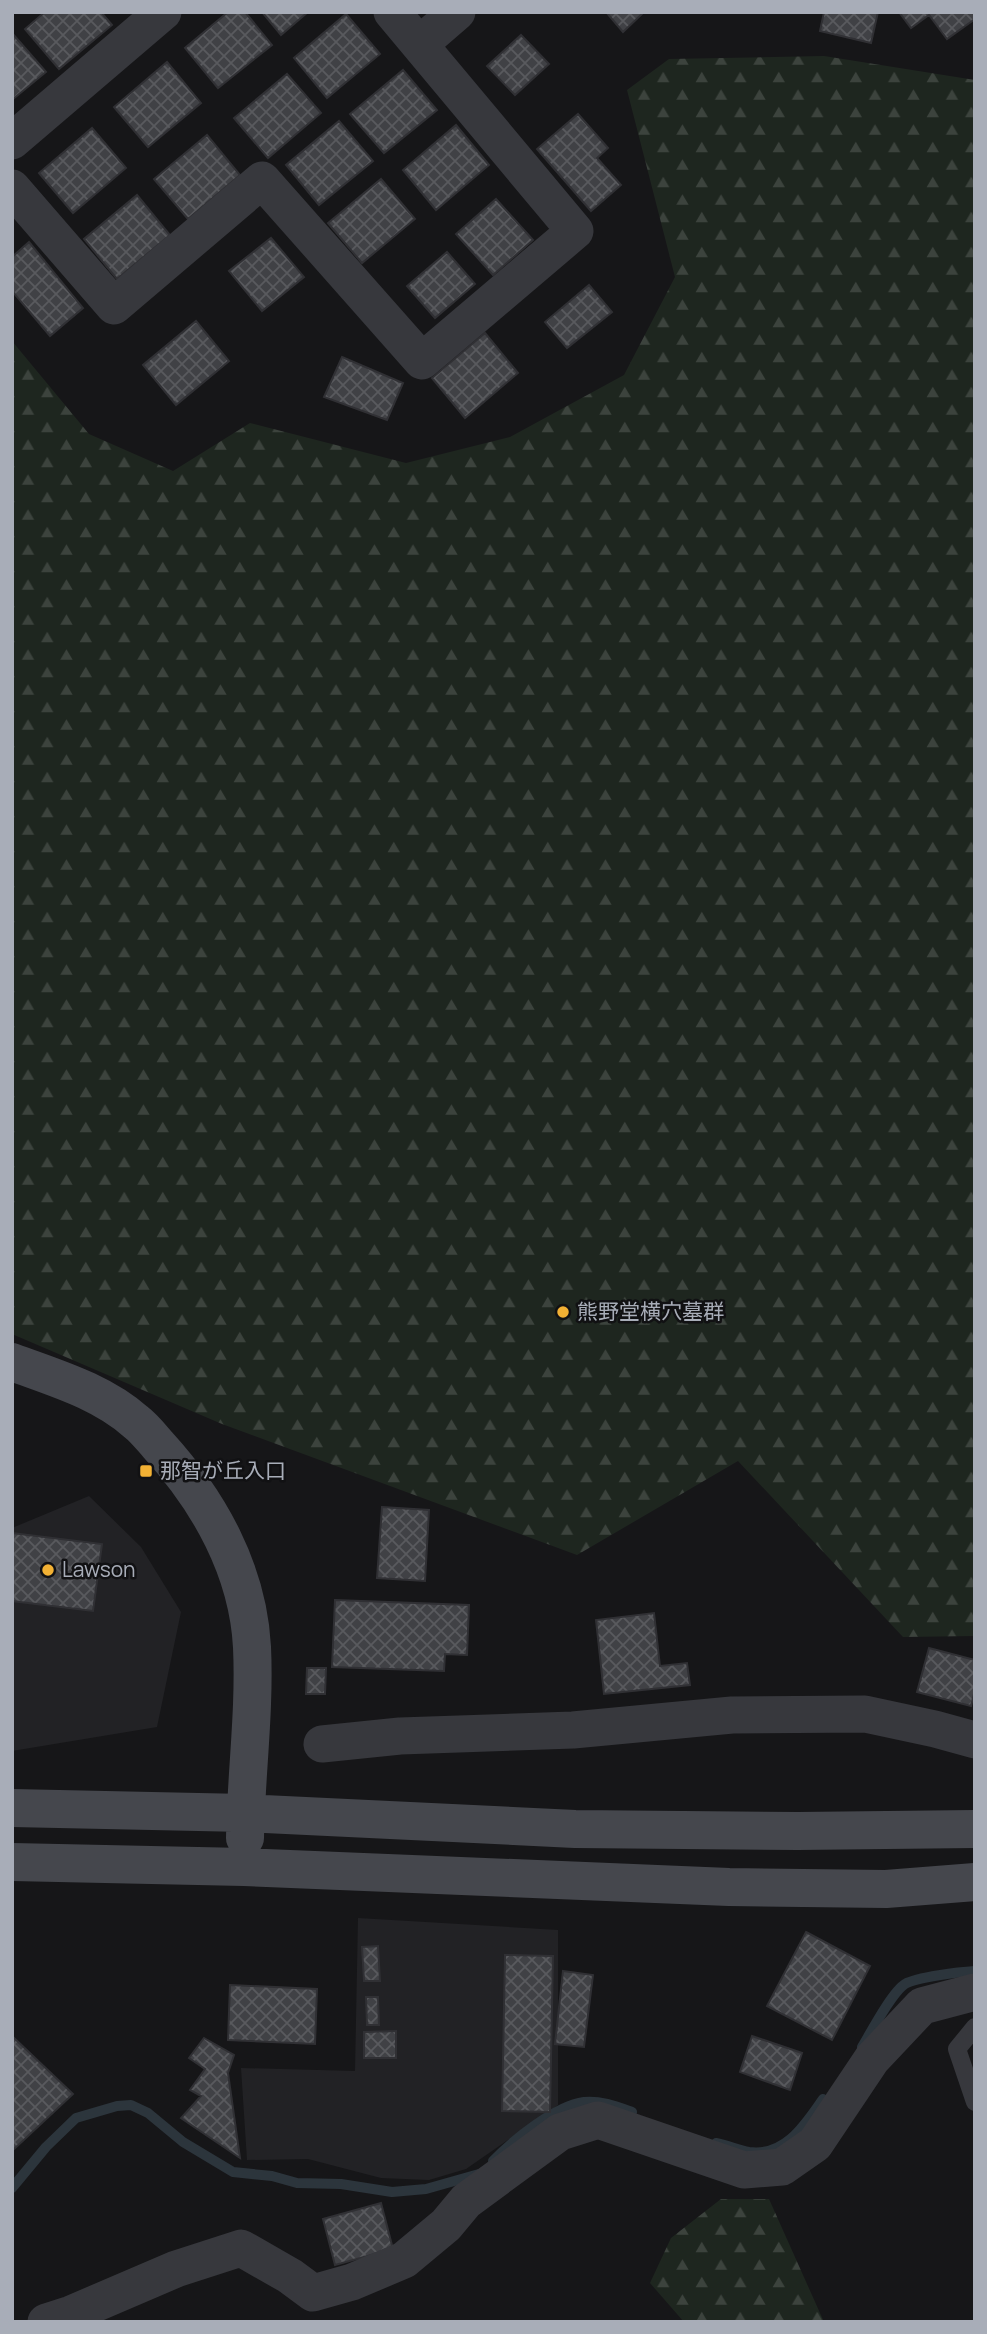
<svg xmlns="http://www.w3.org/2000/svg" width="987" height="2334" viewBox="0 0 987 2334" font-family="Manrope,'Noto Sans JP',sans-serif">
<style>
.built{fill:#222225}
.forest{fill:url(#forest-firs)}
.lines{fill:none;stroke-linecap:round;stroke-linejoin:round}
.stream{stroke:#2c353c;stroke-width:10}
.building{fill:url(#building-cross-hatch);stroke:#303034;stroke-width:2}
.lane{stroke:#37383d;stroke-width:18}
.street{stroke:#37383d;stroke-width:37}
.secondary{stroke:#45474d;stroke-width:38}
.poi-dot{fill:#f2b134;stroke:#111113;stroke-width:2.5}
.labels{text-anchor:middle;stroke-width:5;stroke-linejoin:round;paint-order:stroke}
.poi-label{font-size:21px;fill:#a8adb8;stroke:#111113;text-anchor:start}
</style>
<defs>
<pattern id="forest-firs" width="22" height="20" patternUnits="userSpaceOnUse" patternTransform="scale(1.75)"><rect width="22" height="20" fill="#1e261f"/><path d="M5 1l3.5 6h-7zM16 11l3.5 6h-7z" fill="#3c433d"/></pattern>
<pattern id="building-cross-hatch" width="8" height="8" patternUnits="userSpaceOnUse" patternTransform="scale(1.75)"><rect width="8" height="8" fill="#404145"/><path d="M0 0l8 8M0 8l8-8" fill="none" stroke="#595a5e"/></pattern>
</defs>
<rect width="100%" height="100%" fill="#161618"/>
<path class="built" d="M89,1496L141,1547L181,1612L157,1727L12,1751V1528Z
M358,1918L558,1930V2105L466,2169L429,2180L381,2178L308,2159L247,2160L241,2068L355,2071Z"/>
<path class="forest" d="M824,56L975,80V1636L903,1637L738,1461L577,1555L222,1424L12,1334V341L89,434L173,471L250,423L406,463L510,437L624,375L675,277L627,90L669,59Z
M721,2199H769L824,2322H684L650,2283L671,2238Z"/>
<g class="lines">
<path class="stream" d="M862,2047C871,2032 892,1992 905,1984C917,1977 960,1972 975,1971
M716,2143C727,2145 738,2150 749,2152C785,2157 805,2125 823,2099
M493,2161C513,2140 555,2106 584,2102C600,2100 618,2107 632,2112
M12,2188L46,2147L76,2118L117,2106L131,2105L148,2113L183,2142L233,2172L272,2176L297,2183L341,2184L392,2192L426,2189L479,2174"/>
</g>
<path class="building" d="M45,12H101L112,25L59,69L25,29Z
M228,12H245L272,45L218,88L185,48Z
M262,12H308L281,35Z
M606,12H644L623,32Z
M824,12H878L871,43L820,31Z
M899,12H975V19L947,39L929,15L911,28Z
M346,14L380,54L327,98L294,58Z
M12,33L46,72L12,100Z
M521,35L549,64L515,95L487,66Z
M167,62L201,103L148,147L114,107Z
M403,70L437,110L384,153L350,114Z
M287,74L321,113L268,158L234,118Z
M578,114L608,148L597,158L621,185L591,211L537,149Z
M339,121L373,161L319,205L286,165Z
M456,125L489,165L436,210L403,170Z
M92,128L126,168L73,213L39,173Z
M207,135L240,175L188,219L154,179Z
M381,179L415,219L362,263L328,223Z
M137,195L170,235L117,279L84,239Z
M496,199L533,240L493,275L456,234Z
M271,238L304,277L262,311L229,271Z
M29,242L83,308L50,336L12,291V257Z
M447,252L475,284L435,318L407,286Z
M589,285L612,312L567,348L545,322Z
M196,321L229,361L176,405L143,365Z
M485,333L518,373L465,418L432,378Z
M342,357L403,383L387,420L324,397Z
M382,1507L429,1510L425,1581L377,1578Z
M12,1533L102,1544L93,1611L12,1601Z
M335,1600L469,1605L467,1655L445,1654L444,1671L332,1667Z
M654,1613L660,1666L687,1663L690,1685L604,1694L596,1620Z
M929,1648L975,1660V1690L971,1706L917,1692Z
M307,1668H326L325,1694H306Z
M806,1932L870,1966L832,2040L767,2006Z
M378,1946L380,1981H364L362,1947Z
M505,1955L553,1956L550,2112L502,2111Z
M563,1971L593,1975L584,2047L555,2044Z
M230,1985L317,1989L315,2044L228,2040Z
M366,1997H378L379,2025H367Z
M396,2031V2058H364V2032Z
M12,2036L73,2094L12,2151Z
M752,2036L802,2053L790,2090L740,2072Z
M204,2038L234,2055L228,2073L240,2158L181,2118L201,2096L190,2090L205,2069L189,2058Z
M381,2203L393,2249L335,2265L323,2219Z"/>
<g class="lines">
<path class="lane" d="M975,2027L957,2049L975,2102"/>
<path class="street" d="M420,44L457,12
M12,141L163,12
M12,188L114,306L262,180L422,361L575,231L392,12
M322,1744L400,1736L573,1730L732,1715L865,1714L935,1729L975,1740
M46,2322L71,2314L176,2269L241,2248L290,2276L313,2293L352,2282L404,2260L446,2225L466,2201L560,2132L598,2120L744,2170L782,2167L815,2144L872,2059L922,2006L975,1992"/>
<path class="secondary" d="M12,1362C55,1378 101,1391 136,1422C144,1428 151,1437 158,1445C209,1501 248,1570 252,1647C255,1711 246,1775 245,1838
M12,1808L245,1813L575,1829L798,1831L975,1829
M12,1862L244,1867L729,1887L886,1889L975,1882"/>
</g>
<g class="poi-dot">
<circle cx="563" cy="1312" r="7"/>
<rect x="139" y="1464" width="14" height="14" rx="3.5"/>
<circle cx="48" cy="1570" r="7"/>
</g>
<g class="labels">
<g class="poi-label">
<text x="577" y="1319">熊野堂横穴墓群</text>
<text x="160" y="1478">那智が丘入口</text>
<text x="62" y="1577">Lawson</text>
</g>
</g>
<rect width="987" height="2334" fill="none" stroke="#a8adb8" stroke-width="28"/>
</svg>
